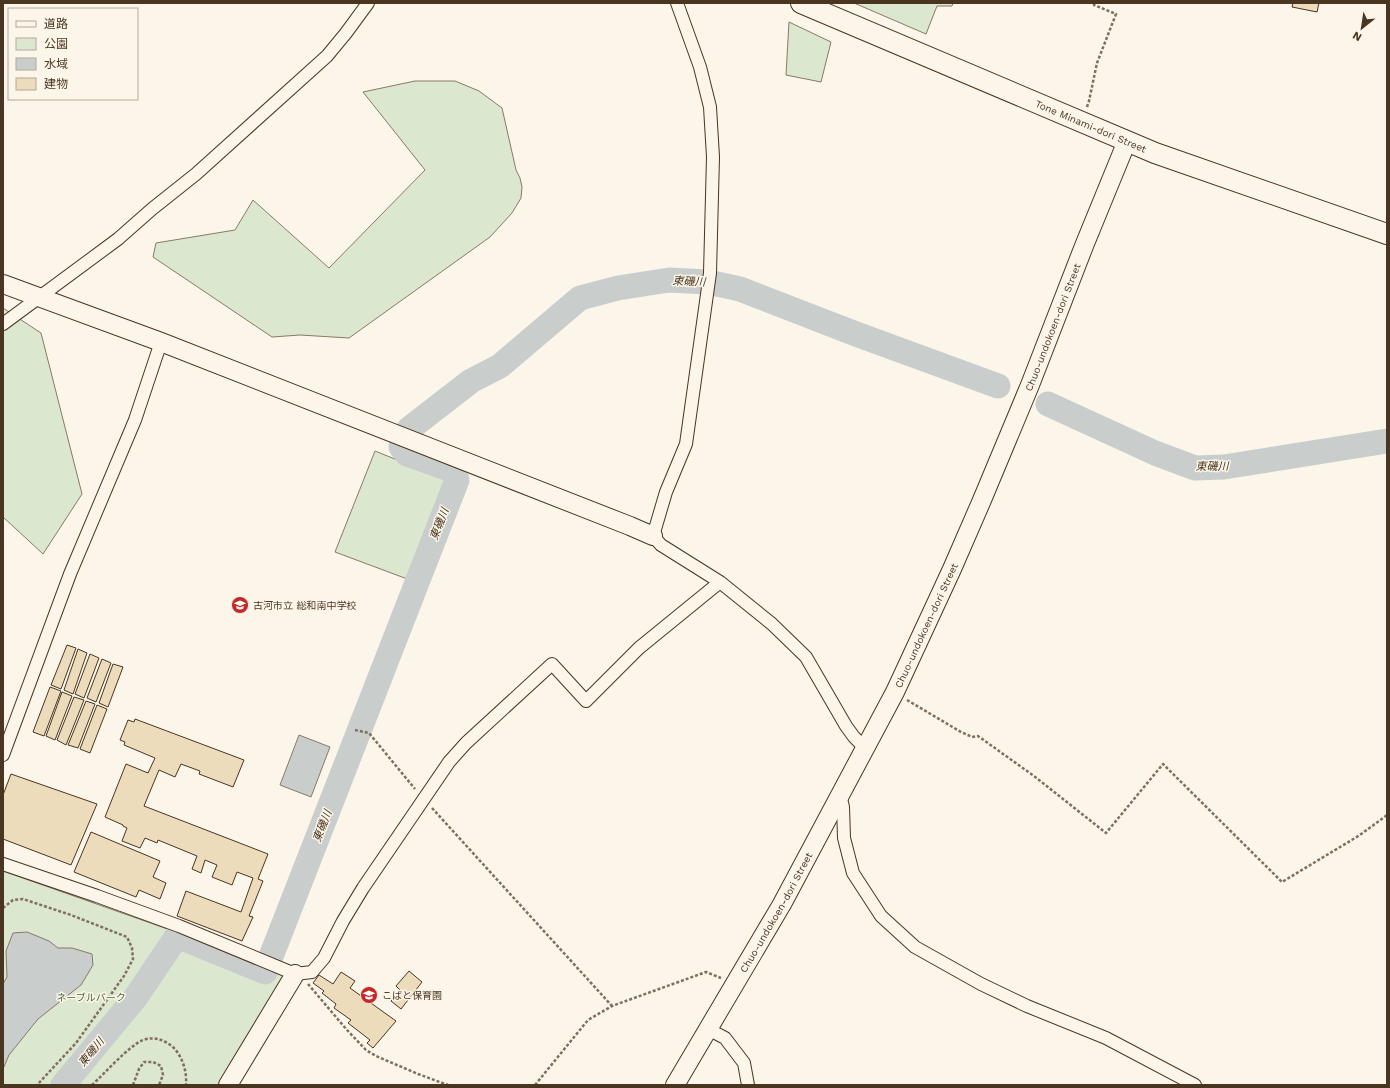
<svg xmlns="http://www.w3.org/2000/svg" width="1390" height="1088" viewBox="0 0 1390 1088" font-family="'Work Sans','Noto Sans JP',sans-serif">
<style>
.green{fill:#dce7d0;stroke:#887966}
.water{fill:#c9cecd;stroke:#887966}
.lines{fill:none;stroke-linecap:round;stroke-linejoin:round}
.river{stroke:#c9cecd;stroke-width:25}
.building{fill:#ecdcbc;stroke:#4a3520}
.street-casing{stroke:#4a3520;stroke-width:14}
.secondary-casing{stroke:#4a3520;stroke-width:20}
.primary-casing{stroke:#4a3520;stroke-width:22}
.path{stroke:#7f6f5c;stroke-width:2.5;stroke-dasharray:3 2;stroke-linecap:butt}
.street{stroke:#fbf6e9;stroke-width:12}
.secondary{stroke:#fbf6e9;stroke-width:18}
.primary{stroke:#fbf6e9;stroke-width:20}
.labels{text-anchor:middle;stroke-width:3;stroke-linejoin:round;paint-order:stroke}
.street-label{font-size:10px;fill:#4a3520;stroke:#fbf6e9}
.poi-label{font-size:10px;fill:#4a3520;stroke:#fbf6e9;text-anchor:start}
.park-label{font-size:10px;fill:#436837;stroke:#fbf6e9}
.water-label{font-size:11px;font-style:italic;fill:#4a3520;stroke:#fbf6e9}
</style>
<rect width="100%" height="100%" fill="#fbf6e9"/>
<path class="green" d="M854,3H953L952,6H937L926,34Z
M789,22L831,42L821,82L786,75Z
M415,81H455L479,91L502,108L516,170L520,178L522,187L521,198L512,213L490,237L349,338L300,335L272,337L153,257L156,243L235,230L253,200L329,268L425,170L363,92Z
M3,308L41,333L82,494L43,554L3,517Z
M375,451L452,482L410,580L335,552Z
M3,871L295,974L228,1085H3Z"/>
<path class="water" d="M299,735L330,747L311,797L280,785Z
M27,932L49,941L58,948H72L92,954L93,965L81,985L38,1019L9,1055L3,1069V984L7,977L6,951L13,933Z"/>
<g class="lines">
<path class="river" d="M1048,404L1155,453L1195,468L1224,467L1387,441
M409,429L471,381L500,366L580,298L618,288L669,280L708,282L740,289L856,334L998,386
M63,1085L136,997L177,936L265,972L457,480L452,470L407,454L401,447"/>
</g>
<path class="building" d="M1293,3H1319L1317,12L1292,7Z
M67,645L76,648L61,689L51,685Z
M78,649L87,653L73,694L64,690Z
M90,654L99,658L84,698L75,694Z
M102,659L111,663L96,702L87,698Z
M113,664L123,667L108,707L99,703Z
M50,687L61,691L44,736L33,732Z
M62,692L72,696L55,740L46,736Z
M74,697L84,700L66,745L57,740Z
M86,701L95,704L78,748L68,745Z
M97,705L107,709L90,753L80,749Z
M135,719L244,760L233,787L199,774L200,771L181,764L175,777L159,770L144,806L268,854L258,879L263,881L249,916L253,917L242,941L177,916L186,891L241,912L253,878L237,872L232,885L212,877L217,865L205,860L201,873L192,869L197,856L158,840L157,843L145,838L140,848L122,841L127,828L123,826V825L105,817L126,764L148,773L155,758L124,745L125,742L120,740L128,720L134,722Z
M11,774L97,804L71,865L3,839V795Z
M91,832L160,861L153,877L166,883L160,899L139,890L136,897L74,872Z
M409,971L422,982L401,1009L391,1001L400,990L396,986Z
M341,972L355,981L350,988L396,1021L373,1048L367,1043L370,1040L348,1023L351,1020L334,1008L336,1004L322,993L324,991L313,983L319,975L333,984Z"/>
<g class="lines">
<g class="street-casing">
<path id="street" d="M677,3L700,67L710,107L713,157L710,273L686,444L666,492L653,536L661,545L720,582L772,624L806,657L846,726L854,737L865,748
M3,324L118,239L152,209L196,174L327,56L346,33L368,3
M3,755L70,574L135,420L161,342
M840,795L843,807L844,838L853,873L881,916L915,947L981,984L1027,1006L1106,1038L1195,1085
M3,864L97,896L179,926L295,974L312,972L324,958L343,921L363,888L449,762L466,743L552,664L586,701L639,648L720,582
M708,1029L725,1038L744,1063L748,1085"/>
</g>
<g class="secondary-casing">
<g id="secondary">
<path d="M3,284L161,342L630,526L653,536"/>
<path d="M228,1085L295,974"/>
<path id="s1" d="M675,1085L782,904L895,692L952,569L982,500L1030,385L1084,246L1127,141"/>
</g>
</g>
<g class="primary-casing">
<g id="primary">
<path id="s2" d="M801,3L1155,153L1387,234"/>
</g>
</g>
<path class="path" d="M1087,107L1089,101L1097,63L1116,14L1094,5L1095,3
M907,700L961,732L972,737L978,736L1034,776L1106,833L1163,764L1282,882L1360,835L1387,815
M355,730L369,733L415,789
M432,808L612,1006
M3,908L13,900L23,899L71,915L127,937L132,948L133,959L124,976L76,1043L37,1085
M308,984L347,1030L366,1050L376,1056L418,1074L448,1085
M92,1085C104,1074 130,1045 143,1040C155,1036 165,1040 174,1048C183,1058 187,1072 186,1085
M133,1085L139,1069L144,1062H153L161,1066L163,1075L159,1085
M535,1085L588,1020L612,1006L706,972L721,978"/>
<use href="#street" class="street"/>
<use href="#secondary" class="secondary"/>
<use href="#primary" class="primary"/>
</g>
<defs>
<g id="school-disc" transform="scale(0.9)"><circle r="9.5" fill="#c62828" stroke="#fbf6e9"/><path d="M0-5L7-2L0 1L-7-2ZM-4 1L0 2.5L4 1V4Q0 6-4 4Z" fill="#fff"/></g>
</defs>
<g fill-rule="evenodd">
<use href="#school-disc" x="240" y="605"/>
<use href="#school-disc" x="369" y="995"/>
</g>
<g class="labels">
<g class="street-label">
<text dy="4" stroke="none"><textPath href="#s2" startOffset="315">Tone Minami-dori Street</textPath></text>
<text dy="4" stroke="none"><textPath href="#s1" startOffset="848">Chuo-undokoen-dori Street</textPath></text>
<text dy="4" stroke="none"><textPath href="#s1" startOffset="524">Chuo-undokoen-dori Street</textPath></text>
<text dy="4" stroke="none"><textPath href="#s1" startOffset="200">Chuo-undokoen-dori Street</textPath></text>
</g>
<g class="poi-label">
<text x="253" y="609">古河市立 総和南中学校</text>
<text x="382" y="999">こばと保育園</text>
</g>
<g class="park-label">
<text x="91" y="1001">ネーブルパーク</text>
</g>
<g class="water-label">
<text transform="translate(689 281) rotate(3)" y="4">東磯川</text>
<text x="1212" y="470">東磯川</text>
<text transform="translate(439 524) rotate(-69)" y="4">東磯川</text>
<text transform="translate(322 826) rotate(-69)" y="4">東磯川</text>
<text transform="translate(91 1052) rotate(-50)" y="4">東磯川</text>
</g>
</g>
<rect width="1390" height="1088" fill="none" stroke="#4a3520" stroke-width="8"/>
<rect x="8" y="8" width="130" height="92" fill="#fbf6e9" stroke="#b4a999"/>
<rect x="16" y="21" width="20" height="6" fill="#fbf6e9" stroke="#b4a999"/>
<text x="44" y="28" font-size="12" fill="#4a3520">道路</text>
<rect x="16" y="38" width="20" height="12" fill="#dce7d0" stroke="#b4a999"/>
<text x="44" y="48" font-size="12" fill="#4a3520">公園</text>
<rect x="16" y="58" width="20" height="12" fill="#c9cecd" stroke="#b4a999"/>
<text x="44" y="68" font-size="12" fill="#4a3520">水域</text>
<rect x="16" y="78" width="20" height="12" fill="#ecdcbc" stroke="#b4a999"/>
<text x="44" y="88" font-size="12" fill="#4a3520">建物</text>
<g transform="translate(1362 28) rotate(210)" stroke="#fbf6e9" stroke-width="3" paint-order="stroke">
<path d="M0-3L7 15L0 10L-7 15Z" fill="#4a3520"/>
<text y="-6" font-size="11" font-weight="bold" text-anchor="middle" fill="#4a3520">N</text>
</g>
</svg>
